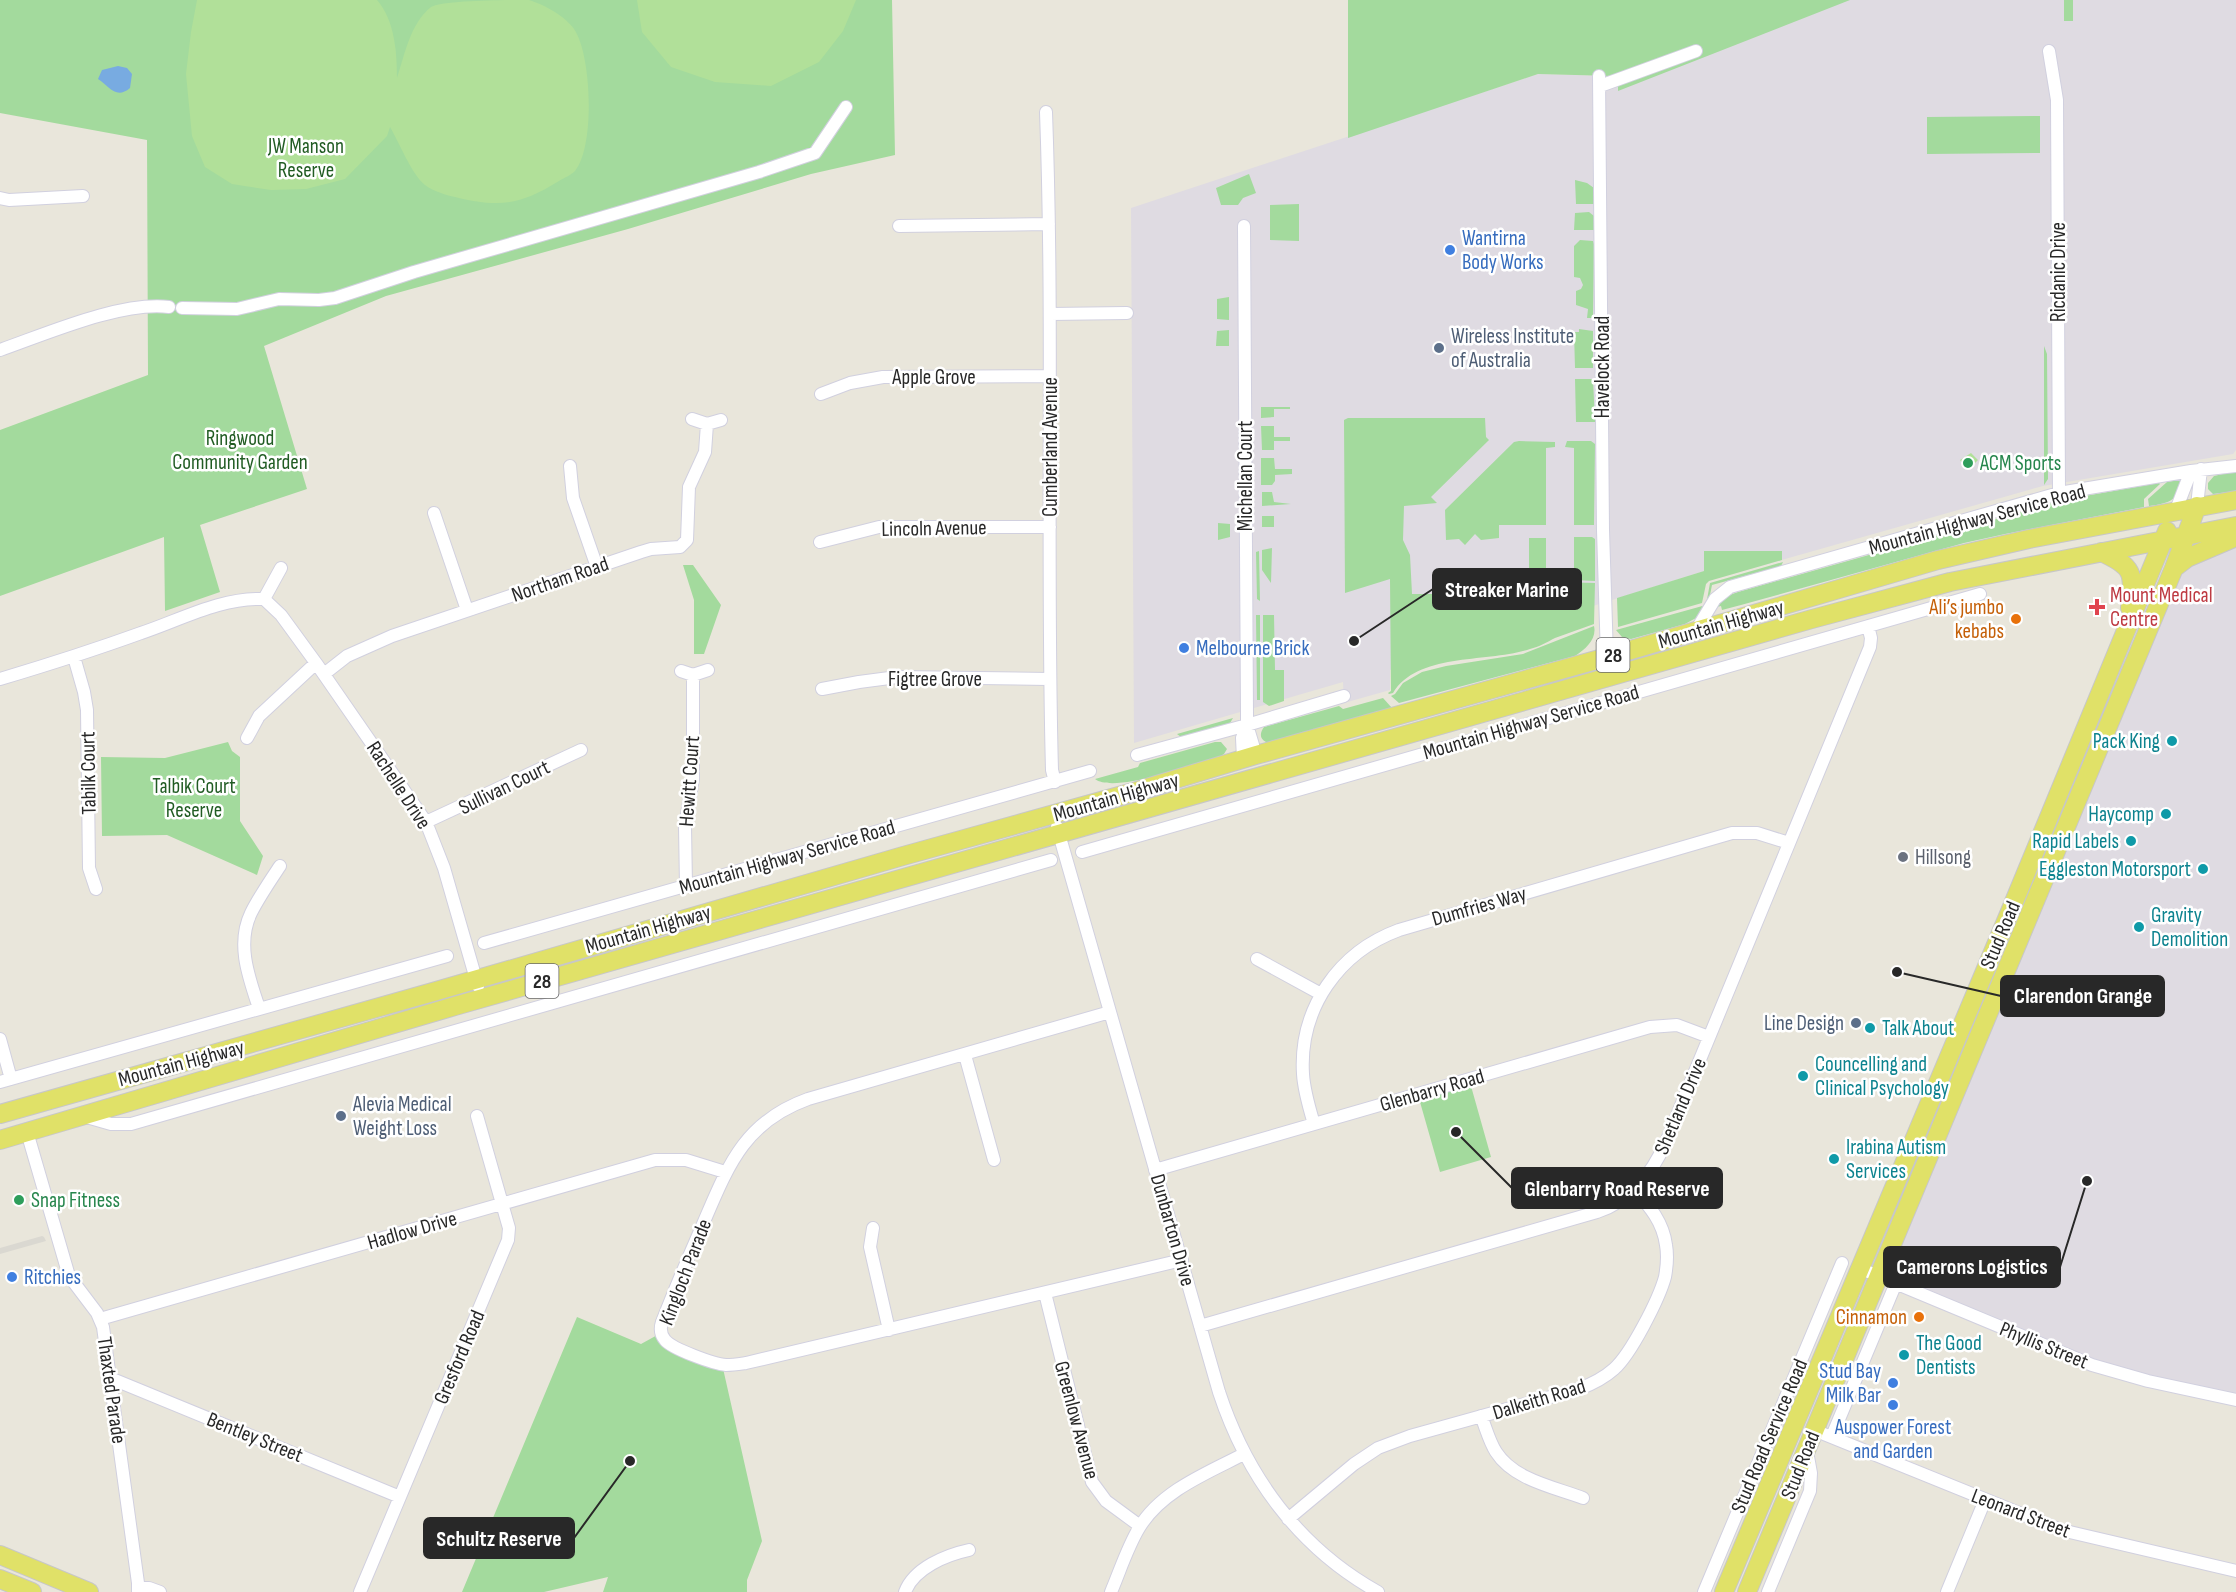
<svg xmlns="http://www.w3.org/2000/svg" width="2236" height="1592" viewBox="0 0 2236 1592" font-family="'Sofia Sans Condensed',sans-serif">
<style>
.industrial{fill:#dfdbe2}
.green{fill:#a3da9d}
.pitch{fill:#b1e099}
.plaza{fill:#dad8d1}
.water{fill:#78abe1}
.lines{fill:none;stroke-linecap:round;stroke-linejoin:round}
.minor-casing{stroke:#d1d0df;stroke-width:14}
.primary-casing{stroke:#c7c7c7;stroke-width:20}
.minor{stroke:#fff;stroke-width:12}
.primary{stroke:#e0e168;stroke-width:18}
.shop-dot{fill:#3f7fe0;stroke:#fff;stroke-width:2}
.service-dot{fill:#5c6f8a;stroke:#fff;stroke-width:2}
.leisure-dot{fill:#2e9e5b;stroke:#fff;stroke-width:2}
.health-dot{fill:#e0444e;stroke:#fff;stroke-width:2}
.food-dot{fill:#e8710a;stroke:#fff;stroke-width:2}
.culture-dot{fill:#0f9aa8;stroke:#fff;stroke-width:2}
.worship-dot{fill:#6b7280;stroke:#fff;stroke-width:2}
.labels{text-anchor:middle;stroke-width:5;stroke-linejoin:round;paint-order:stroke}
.shield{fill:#fff;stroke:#686868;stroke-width:1.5}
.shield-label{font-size:20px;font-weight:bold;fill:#282828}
.park-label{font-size:21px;fill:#215c23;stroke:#fff}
.shop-label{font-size:21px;fill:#366cbe;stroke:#fff;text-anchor:start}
.street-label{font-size:21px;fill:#282828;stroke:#fff}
.service-label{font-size:21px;fill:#4e5e75;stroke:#fff;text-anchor:start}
.leisure-label{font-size:21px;fill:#27864d;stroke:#fff;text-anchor:start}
.health-label{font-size:21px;fill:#be3a42;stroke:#fff;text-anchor:start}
.food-label{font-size:21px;fill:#c56008;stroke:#fff;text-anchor:end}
.culture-label{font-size:21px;fill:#0d838f;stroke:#fff;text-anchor:start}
.worship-label{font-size:21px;fill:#5b616d;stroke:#fff;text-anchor:start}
.leader{fill:none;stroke:#282828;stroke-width:2}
.callout-dot{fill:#282828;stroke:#fff;stroke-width:2}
.callout{fill:#282828;stroke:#282828;stroke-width:2}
.callout-label{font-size:22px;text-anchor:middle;font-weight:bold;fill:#fff}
</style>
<rect width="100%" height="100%" fill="#e9e6db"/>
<path class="industrial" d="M1804,0H2064V21H2073V0H2236V450L2233,454L2043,486L1732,574L1726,570L1704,571L1390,670V690L1344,703L1343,682L1134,743L1131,208L1538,74L1612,76Z
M2236,537V1400L2148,1381L1878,1276L2174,568Z"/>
<path class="green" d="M0,0H892L895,155L811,174L628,229L386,296L264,346L307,489L200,525L220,592L165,611L164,537L0,596V430L148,375L147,140L0,113Z
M1348,0H1850L1618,91V74L1612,76L1538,74L1348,138Z
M2064,0H2073V21H2064Z
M2040,116V153L1927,154V117Z
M1249,174L1256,193L1243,198L1238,205H1221L1216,188Z
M1575,180L1587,183L1594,188V204H1576Z
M1299,204V241L1270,240V205Z
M1589,212L1594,216V230H1574L1575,213Z
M1580,240L1593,241L1594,244L1593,318H1587L1588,309L1576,305V291L1581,289L1583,285L1580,278L1574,277V246Z
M1229,297V320L1217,319V299Z
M1579,329L1593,331V368H1575L1574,332H1579Z
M1229,330V346H1216L1217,331Z
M2044,346L2047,354L2048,479L2044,485Z
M1575,379H1593L1595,422H1576Z
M1261,407H1290V409H1274V417L1261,418Z
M1348,418H1485L1486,437L1489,440L1431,497L1437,503L1404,506L1403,540L1410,555L1412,594H1464L1470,587H1529V538H1546V580L1558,582L1595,583L1594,624C1581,629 1568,633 1555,638C1547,642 1539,647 1530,649C1488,663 1418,652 1393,693L1389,694L1388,693L1391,691L1390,579L1345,593L1344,420Z
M1261,426H1274V437H1290V441H1274V450H1262Z
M1519,441L1555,442V447L1546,448V525H1499V538L1481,540L1475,534L1465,545L1459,539L1446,540L1445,510L1514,442Z
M1567,441H1591L1595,444L1594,525H1574V448L1565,447Z
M1261,458H1274L1275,469H1292V474L1275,475V481L1272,485H1261Z
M2236,471V491L2213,494L2208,489V483L2214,476Z
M2184,479C2176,501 2171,503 2149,506L2148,499L2167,482Z
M2159,483L2160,484L2144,499V507L2005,534L1964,543L1741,605L1722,610L1721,606L1717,607L1727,596L1738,592L2017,513L2062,500Z
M1262,492H1272L1274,502L1291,504L1262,506Z
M1262,516H1274V527H1262Z
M1218,523L1230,524V537L1218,540Z
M1574,537H1592L1595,539V581L1574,580Z
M1272,548L1271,583L1262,570V550Z
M1259,551L1260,601L1257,599L1256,552Z
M1704,551H1782V560L1709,581L1706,584L1702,603L1618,627L1617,598L1704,571Z
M1783,562L1781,566L1712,585L1709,600L1696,618L1685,624L1631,639L1622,637L1616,630L1706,605L1710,583Z
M683,565H693L721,605L704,654H694V600Z
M1256,615H1260V700H1257Z
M1263,615H1274L1275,670H1284V701L1269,706L1263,702Z
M1594,626C1597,639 1586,649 1575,656L1399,703L1391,696L1395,694L1403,683L1422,672L1446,666L1523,654Z
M1383,698L1392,708L1270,743L1266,742C1259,738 1260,733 1264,727L1339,706L1343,709Z
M1233,718L1230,723L1181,737L1177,734Z
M228,742L232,751L240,757V821L263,856L257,875L167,835L102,836L101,757L165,758Z
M1215,742H1221L1227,749L1224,754L1219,757C1194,764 1114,794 1095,779L1138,767L1140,763Z
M1469,1079L1491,1157L1440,1172L1418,1095Z
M577,1317L641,1344L661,1333L663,1337L722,1364L762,1541L747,1580V1592H603L608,1577L544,1592H462Z"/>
<path class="pitch" d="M197,0H377C395,21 397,53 397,78C405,54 410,24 431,7C445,0 509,0 529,0C545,5 565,16 574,29C592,55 595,147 575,171C571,175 564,178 559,181C520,205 500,208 455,197C446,195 433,191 425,185C412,175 399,142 390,127L387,136L345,179L306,189L271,190L232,184L205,167L192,136L186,74L191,32Z
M637,0H856L843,31L819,62L771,86L715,82L671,67L642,32Z
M1971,453L1978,460L1968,470L1960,460Z"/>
<path class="plaza" d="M42,1236L44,1237L46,1241L0,1254V1248Z"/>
<path class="water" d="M118,66L127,68L132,74L130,88C116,100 109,86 98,79L102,70Z"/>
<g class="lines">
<g class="minor-casing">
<path id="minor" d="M2049,51L2057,100L2059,493
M1599,76L1603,530L1607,657
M1600,86L1696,51
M1046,112C1054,331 1046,551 1052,770L1055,782
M0,198L9,200L83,196
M899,226L1049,224
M1244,226L1247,713V725L1256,755
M182,308L237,309L279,299L319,300L335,298L414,272L759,172L815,153L846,107
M1050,314L1127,313
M0,350C46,334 121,301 169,307
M821,394L850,383L883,377L1049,376
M692,419L707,424L721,420
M570,466L573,498L597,567
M2197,506L2201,469
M2176,510L2191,471L2236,466
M434,513L467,610
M820,542L879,527H1050
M264,599L281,568
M1695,632L1715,599L1730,587L2059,493L2191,471
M74,657L84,692L87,710L89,868L96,889
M681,671L693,675L708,670
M324,674L347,656L392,636L641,552L651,549L680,547L687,540L689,487L705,452L707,424
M0,679C47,665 94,650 141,633C180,620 222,597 264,599L281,615L316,663L426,822L444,868L478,986
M822,689L859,682L897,677L1049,679
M247,738L259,716L316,663
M1137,755L1247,725L1344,696
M1243,759L1242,738L1247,725
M426,822L581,750
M1057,827L1219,1392C1247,1477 1299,1548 1378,1592
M1082,852L1980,594
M686,886L685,826L693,779V675
M484,943L1090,771
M1257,959L1321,994
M259,1008C249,978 236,944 251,913C259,897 270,881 280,866
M1110,1012L808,1099C744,1122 728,1166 703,1224C689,1256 675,1289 662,1322C660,1328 660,1334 665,1340C672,1349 714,1364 726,1365C733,1365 739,1364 746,1363L1182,1260
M0,1039L11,1079
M965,1055L994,1160
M0,1082L447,956
M83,1116L111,1124H131L1051,860
M1314,1124C1309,1107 1304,1091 1303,1074C1299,1008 1339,952 1399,930L1732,833H1757L1789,843
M27,1132L69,1276L97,1313L103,1327L138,1583V1592
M1155,1170L1650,1027L1677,1025L1709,1037
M873,1228L870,1247L889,1330
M1859,1268L2092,1365L2148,1381L2236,1400
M1045,1293L1092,1482L1106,1501L1140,1526
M100,1319L655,1160H686L725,1172
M1200,1326L1597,1212C1632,1200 1651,1175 1666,1142L1870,647L1871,638L1868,626
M110,1378L400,1497
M1481,1416C1486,1428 1489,1441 1496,1452C1514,1480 1554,1487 1583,1498
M1814,1430L2061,1530L2236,1571
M1832,1436L1896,1283
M1288,1519L1354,1464L1378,1448L1410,1436L1579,1389C1592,1384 1604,1378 1614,1369C1631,1354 1659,1299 1665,1277C1667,1266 1668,1256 1666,1245C1663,1222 1650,1207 1635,1190
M138,1588H149L160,1592
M360,1592L508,1240L509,1228L477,1116
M905,1592C914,1568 946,1555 969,1550
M1111,1592C1120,1571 1127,1548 1139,1528C1161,1491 1207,1473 1244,1454
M1704,1592L1842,1263
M1768,1592L1810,1491L1811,1473L1807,1451
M1947,1592L1985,1500"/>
</g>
<g class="primary-casing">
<path id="primary" d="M2101,552C2134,567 2134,572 2130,608
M2174,568L2187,558L2236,537
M0,1114L433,992L903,856L1130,793L1256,755L1607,657L1938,560L2029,539L2236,500
M0,1140L455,1006L1812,619L1950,582L2236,526
M0,1555L89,1592
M0,1579L32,1592
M1724,1592L2009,914L2167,531
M1747,1592L2174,568L2197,506"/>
</g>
<use href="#minor" class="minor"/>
<use href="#primary" class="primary"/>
</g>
<g class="shop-dot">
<circle cx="1450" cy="250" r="6"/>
<circle cx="1184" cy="648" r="6"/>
<circle cx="12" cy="1277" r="6"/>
<circle cx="1893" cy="1383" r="6"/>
<circle cx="1893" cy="1405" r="6"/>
</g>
<g class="service-dot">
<circle cx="1439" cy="348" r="6"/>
<circle cx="1856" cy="1023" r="6"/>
<circle cx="341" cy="1116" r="6"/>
</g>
<g class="leisure-dot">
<circle cx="1968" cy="463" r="6"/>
<circle cx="19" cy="1200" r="6"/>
</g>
<path class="health-dot" d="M2094 598h6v6h6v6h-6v6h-6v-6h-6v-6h6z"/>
<g class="food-dot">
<circle cx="2016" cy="619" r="6"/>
<circle cx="1919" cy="1317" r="6"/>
</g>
<g class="culture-dot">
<circle cx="2172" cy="741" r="6"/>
<circle cx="2166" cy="814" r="6"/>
<circle cx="2131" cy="841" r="6"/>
<circle cx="2203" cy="869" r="6"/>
<circle cx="2139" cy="927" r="6"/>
<circle cx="1870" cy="1028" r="6"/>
<circle cx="1803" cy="1076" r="6"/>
<circle cx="1834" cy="1159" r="6"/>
<circle cx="1904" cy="1355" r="6"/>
</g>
<circle class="worship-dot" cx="1903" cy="857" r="6"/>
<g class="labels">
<g class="shield">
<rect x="1596.5" y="638" width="33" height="34" rx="4.5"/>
<rect x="525.5" y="964" width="33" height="34" rx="4.5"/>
</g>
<g class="shield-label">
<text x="1613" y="662">28</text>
<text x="542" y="988">28</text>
</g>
<g class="park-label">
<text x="306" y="153">JW Manson<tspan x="306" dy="24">Reserve</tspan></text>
<text x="240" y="445">Ringwood<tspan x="240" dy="24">Community Garden</tspan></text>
<text x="194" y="793">Talbik Court<tspan x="194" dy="24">Reserve</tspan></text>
</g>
<g class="shop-label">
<text x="1462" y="245">Wantirna<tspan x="1462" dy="24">Body Works</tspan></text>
<text x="1196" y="655">Melbourne Brick</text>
<text x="24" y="1284">Ritchies</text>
<text x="1881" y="1378" text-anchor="end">Stud Bay<tspan x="1881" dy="24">Milk Bar</tspan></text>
<text x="1893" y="1434" text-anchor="middle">Auspower Forest<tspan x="1893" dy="24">and Garden</tspan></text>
</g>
<g class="street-label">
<text transform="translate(2058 272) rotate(-90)" y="7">Ricdanic Drive</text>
<text transform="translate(1602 367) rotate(-90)" y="7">Havelock Road</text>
<text x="934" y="384">Apple Grove</text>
<text transform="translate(1050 447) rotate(-90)" y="7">Cumberland Avenue</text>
<text transform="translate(1245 476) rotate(-90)" y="7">Michellan Court</text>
<text transform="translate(1977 519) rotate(-15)" y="7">Mountain Highway Service Road</text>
<text transform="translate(934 528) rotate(-1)" y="7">Lincoln Avenue</text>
<text transform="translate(560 579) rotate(-19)" y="7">Northam Road</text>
<text transform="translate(1721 624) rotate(-16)" y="7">Mountain Highway</text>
<text x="935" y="686">Figtree Grove</text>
<text transform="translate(1531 722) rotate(-16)" y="7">Mountain Highway Service Road</text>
<text transform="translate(88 773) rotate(-91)" y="7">Tabilk Court</text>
<text transform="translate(689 781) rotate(-86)" y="7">Hewitt Court</text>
<text transform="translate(399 785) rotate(57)" y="7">Rachelle Drive</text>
<text transform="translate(504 787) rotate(-26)" y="7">Sullivan Court</text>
<text transform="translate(1116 797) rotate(-16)" y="7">Mountain Highway</text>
<text transform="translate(787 857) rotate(-16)" y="7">Mountain Highway Service Road</text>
<text transform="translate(1479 906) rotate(-16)" y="7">Dumfries Way</text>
<text transform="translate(648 929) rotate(-16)" y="7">Mountain Highway</text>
<text transform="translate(2000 935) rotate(-67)" y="7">Stud Road</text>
<text transform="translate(181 1063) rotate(-15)" y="7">Mountain Highway</text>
<text transform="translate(1432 1090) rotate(-16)" y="7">Glenbarry Road</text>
<text transform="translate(1680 1106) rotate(-67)" y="7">Shetland Drive</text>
<text transform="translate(412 1230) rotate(-16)" y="7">Hadlow Drive</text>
<text transform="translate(1173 1230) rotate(74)" y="7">Dunbarton Drive</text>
<text transform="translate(685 1272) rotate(-69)" y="7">Kingloch Parade</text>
<text transform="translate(2044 1345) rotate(22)" y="7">Phyllis Street</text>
<text transform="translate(459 1357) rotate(-67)" y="7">Gresford Road</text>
<text transform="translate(112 1390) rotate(82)" y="7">Thaxted Parade</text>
<text transform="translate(1539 1399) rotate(-17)" y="7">Dalkeith Road</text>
<text transform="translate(1077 1420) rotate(75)" y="7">Greenlow Avenue</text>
<text transform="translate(1769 1436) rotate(-67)" y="7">Stud Road Service Road</text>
<text transform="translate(255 1437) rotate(22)" y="7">Bentley Street</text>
<text transform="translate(1800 1465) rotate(-68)" y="7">Stud Road</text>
<text transform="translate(2021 1513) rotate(21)" y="7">Leonard Street</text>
</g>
<g class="service-label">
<text x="1451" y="343">Wireless Institute<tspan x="1451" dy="24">of Australia</tspan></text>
<text x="1844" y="1030" text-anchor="end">Line Design</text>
<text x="353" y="1111">Alevia Medical<tspan x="353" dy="24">Weight Loss</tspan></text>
</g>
<g class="leisure-label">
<text x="1980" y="470">ACM Sports</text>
<text x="31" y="1207">Snap Fitness</text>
</g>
<g class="health-label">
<text x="2110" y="602">Mount Medical<tspan x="2110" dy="24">Centre</tspan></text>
</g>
<g class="food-label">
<text x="2004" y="614">Ali’s jumbo<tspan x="2004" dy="24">kebabs</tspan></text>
<text x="1907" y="1324">Cinnamon</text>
</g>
<g class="culture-label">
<text x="2160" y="748" text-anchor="end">Pack King</text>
<text x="2154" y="821" text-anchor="end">Haycomp</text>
<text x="2119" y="848" text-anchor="end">Rapid Labels</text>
<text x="2191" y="876" text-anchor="end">Eggleston Motorsport</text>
<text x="2151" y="922">Gravity<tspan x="2151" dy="24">Demolition</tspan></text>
<text x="1882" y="1035">Talk About</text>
<text x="1815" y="1071">Councelling and<tspan x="1815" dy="24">Clinical Psychology</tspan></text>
<text x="1846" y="1154">Irabina Autism<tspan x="1846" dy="24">Services</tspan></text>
<text x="1916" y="1350">The Good<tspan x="1916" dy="24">Dentists</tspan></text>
</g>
<g class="worship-label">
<text x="1915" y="864">Hillsong</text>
</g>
</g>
<path class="leader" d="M1354 641L1433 589M1897 972L2001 996M1456 1132L1512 1188M2087 1181L2060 1267M630 1461L574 1538"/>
<g class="callout-dot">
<circle cx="1354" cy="641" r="6"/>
<circle cx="1897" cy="972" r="6"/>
<circle cx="1456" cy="1132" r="6"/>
<circle cx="2087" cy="1181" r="6"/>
<circle cx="630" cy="1461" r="6"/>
</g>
<g class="callout">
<rect x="1433" y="569" width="148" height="40" rx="6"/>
<rect x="2001" y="976" width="163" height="40" rx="6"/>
<rect x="1512" y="1168" width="210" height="40" rx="6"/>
<rect x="1884" y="1247" width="176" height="40" rx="6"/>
<rect x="424" y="1518" width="150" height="40" rx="6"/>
</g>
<g class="callout-label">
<text x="1507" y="597">Streaker Marine</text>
<text x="2083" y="1003">Clarendon Grange</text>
<text x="1617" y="1196">Glenbarry Road Reserve</text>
<text x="1972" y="1274">Camerons Logistics</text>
<text x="499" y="1546">Schultz Reserve</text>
</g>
</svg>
